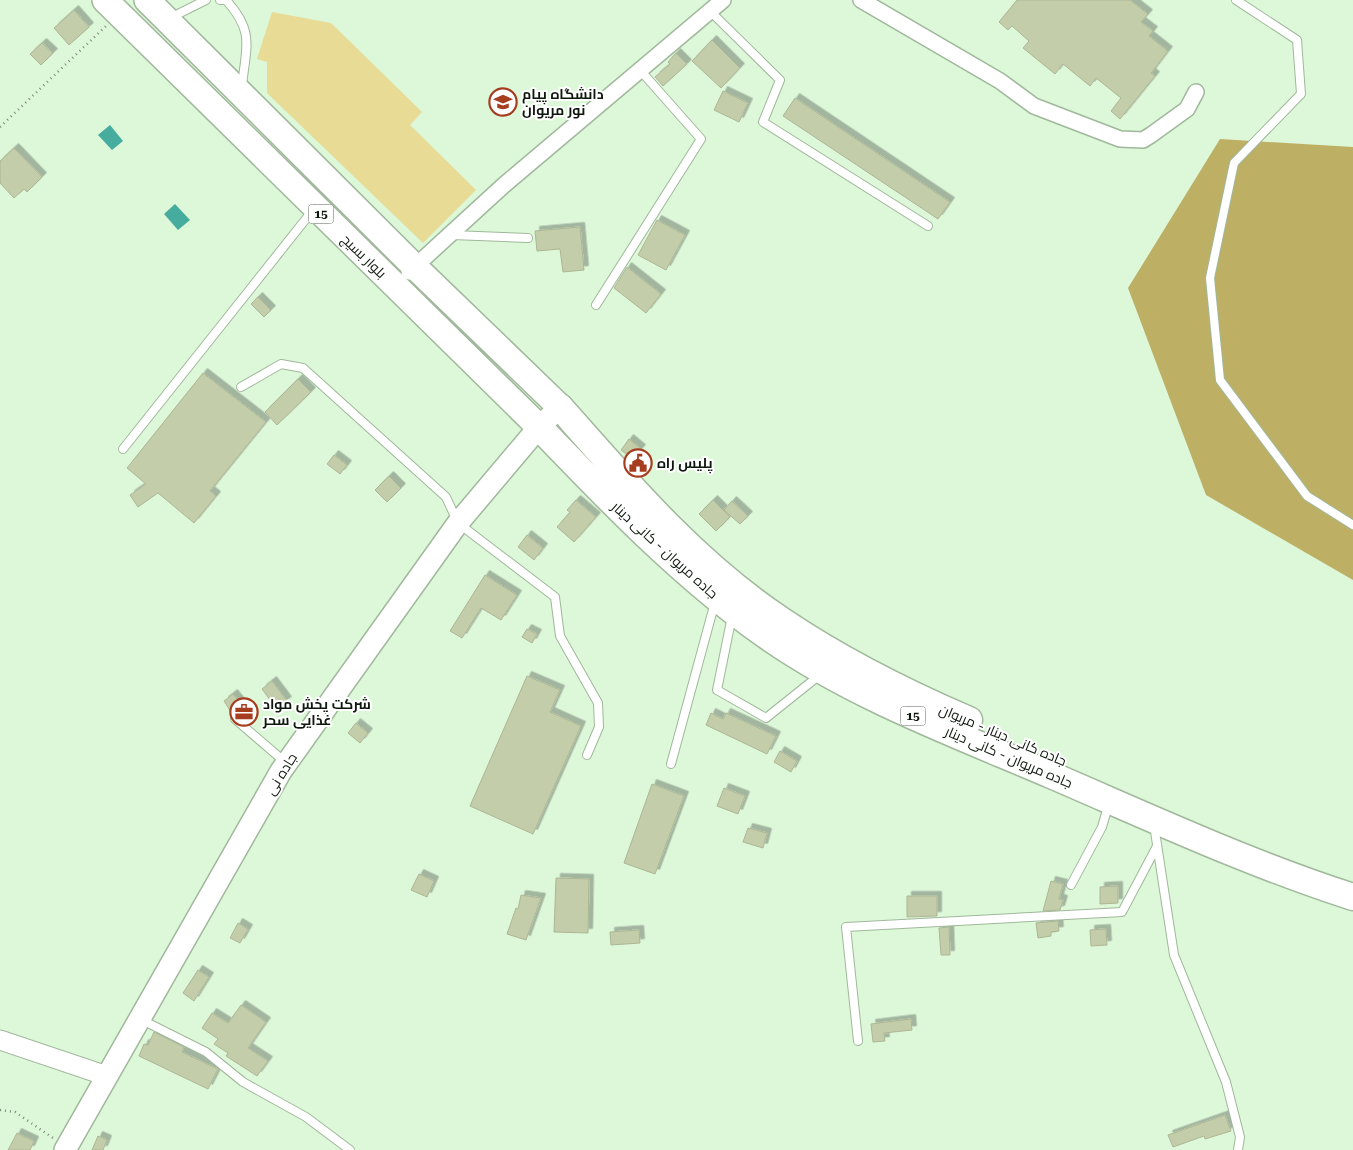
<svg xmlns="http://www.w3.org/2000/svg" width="1353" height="1150" viewBox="0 0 1353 1150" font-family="'Roboto Serif',Cairo,serif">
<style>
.green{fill:#e7db96}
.forest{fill:#bdb065}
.water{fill:#46ac9e}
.building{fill:#c3cdaa;stroke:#adb694;filter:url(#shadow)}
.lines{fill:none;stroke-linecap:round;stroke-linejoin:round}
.service-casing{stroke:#a0b89b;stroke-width:10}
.minor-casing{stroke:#a0b89b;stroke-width:18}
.tertiary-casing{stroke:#a0b89b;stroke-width:21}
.secondary-casing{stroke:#a0b89b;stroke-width:24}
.primary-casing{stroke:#a0b89b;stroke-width:28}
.trunk-casing{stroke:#a0b89b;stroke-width:29}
.path{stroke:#7a8c77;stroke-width:2.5;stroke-dasharray:1 4;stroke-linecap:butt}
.service{stroke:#fff;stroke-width:8}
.minor{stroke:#fff;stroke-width:15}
.tertiary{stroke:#fff;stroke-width:19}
.secondary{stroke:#fff;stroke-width:21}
.primary{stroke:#fff;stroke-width:25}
.trunk{stroke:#fff;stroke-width:26}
.labels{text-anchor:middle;stroke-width:4;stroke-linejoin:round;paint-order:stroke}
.shield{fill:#fff;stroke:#575d56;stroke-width:1}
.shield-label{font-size:12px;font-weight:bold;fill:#0f180e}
.poi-label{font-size:14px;font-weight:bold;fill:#0f180e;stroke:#fff;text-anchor:start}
.street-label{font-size:14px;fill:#0f180e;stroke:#fff}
</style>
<defs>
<filter id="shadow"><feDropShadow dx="4.5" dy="-4.5" stdDeviation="0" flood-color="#0004"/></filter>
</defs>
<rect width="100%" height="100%" fill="#ddf7d9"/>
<path class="green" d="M272,12L331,23L422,112L410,125L476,190L423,243L267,93V62L257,59Z"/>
<path class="forest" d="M1220,139L1353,147V580L1206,495L1128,288Z"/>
<path class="water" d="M110,125L123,141L112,150L98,135Z
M175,204L190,220L178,230L164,214Z"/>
<path class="building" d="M1017,0H1130L1148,14L1141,22L1153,31L1149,36L1168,51L1151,73L1155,76L1120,119L1111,111L1121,98L1096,78L1090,86L1063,64L1055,74L1023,48L1029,41L1012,26L1008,30L999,22Z
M74,10L89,27L69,45L54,28Z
M712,40L740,68L721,88L692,61Z
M42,43L53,53L41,65L30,54Z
M676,53L687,64L663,86L655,77L670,64L668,62Z
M723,91L748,103L739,122L714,110Z
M795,98L950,202L938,219L783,116Z
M14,148L42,177L27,192L24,189L14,198L0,183V161Z
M657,220L685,235L666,270L638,255Z
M580,227L584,270L563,272L560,249L537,251L535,231Z
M627,267L661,294L646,313L614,288Z
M258,297L271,310L264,317L251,304Z
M203,373L266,422L210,491L216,496L194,523L158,493L138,507L130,495L146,484L127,468Z
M298,379L311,392L277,425L265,412Z
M629,439L641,449L632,459L621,450Z
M334,455L347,465L340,474L327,464Z
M389,476L401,488L387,502L375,490Z
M576,500L596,517L574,542L557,527L570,512L567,510Z
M713,500L730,517L716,531L699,514Z
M732,501L748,516L740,524L724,510Z
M527,535L543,548L534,560L518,547Z
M485,575L517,595L501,620L481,608L462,638L450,631Z
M527,629L537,634L532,643L522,637Z
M527,676L560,690L550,712L581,726L533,834L470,806Z
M272,681L287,701L276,708L262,689Z
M233,694L241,704L231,712L224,701Z
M711,713L723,719L726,713L776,736L767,754L706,725Z
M356,723L368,733L360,743L348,733Z
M780,751L797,761L791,772L774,762Z
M652,784L684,796L655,874L624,863Z
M724,788L745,796L738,814L717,806Z
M748,828L767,833L763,848L743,842Z
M419,874L434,881L427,897L411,890Z
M556,878L589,879L588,933L554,932Z
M1051,881L1063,884L1059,899L1063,900L1060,910L1043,911Z
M1118,886V903L1100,904V887Z
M521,895L541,898L526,940L507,934L516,908L518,909Z
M907,896H937V916L907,917Z
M1058,921L1059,931L1051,932V936L1038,938L1036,923Z
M238,923L248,929L240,943L230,938Z
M949,927L950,955H941L939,928Z
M1106,929L1107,945L1091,946L1090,930Z
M639,930L640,943L611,945L610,932Z
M198,970L209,977L194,1001L183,993Z
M241,1005L266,1022L248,1048L268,1061L257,1076L226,1056L228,1053L214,1044L218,1039L202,1028L212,1013L228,1023Z
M911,1019L912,1030L884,1033L885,1041L873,1042L871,1024Z
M154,1032L184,1047L182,1052L218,1069L208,1089L139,1056L144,1044L148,1045Z
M1225,1115L1231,1131L1205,1139L1204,1136L1173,1147L1168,1135Z
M17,1133L34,1141L30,1150H8Z
M98,1136L107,1140L103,1150H92Z"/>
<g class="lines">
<g class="service-casing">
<path id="service" d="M220,0H226C255,32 246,46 242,86
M1236,0L1297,40L1301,94L1234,163L1210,278L1220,380L1307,496L1353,525
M710,11L780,80L763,122L928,226
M170,18L206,0
M452,235L528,238
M596,305L701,139L640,70
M241,387L281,364L303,368L446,497L458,523L555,597L560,636L598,703L599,727L587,755
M123,449L313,210
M732,616L717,690L766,718L821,674
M235,719L285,762
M671,764L715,602
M1154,825L1174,955L1226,1082L1240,1137L1238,1150
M1071,885L1102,827L1109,803
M142,1020L206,1052L243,1082L306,1117L350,1150
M858,1041L846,927L1122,912L1157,846"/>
</g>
<g class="minor-casing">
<path id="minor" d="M861,0L1000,81L1034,106L1120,139L1143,140L1151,135L1187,109L1196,92
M409,272L504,185L723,0"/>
</g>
<g class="tertiary-casing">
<path id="tertiary" d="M0,1040L107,1076"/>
</g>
<g class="secondary-casing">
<path id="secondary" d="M65,1150L281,771L458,523L539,427L560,407"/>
</g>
<g class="primary-casing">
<path id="primary" d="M105,0L539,427
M147,0L415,267L560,407"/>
</g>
<g class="trunk-casing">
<path id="trunk" d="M560,407C627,483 696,564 781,620C840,660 904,692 969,720
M539,427C609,500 681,575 764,634C852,696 953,733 1051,775C1151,818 1250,864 1353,897"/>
</g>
<path class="path" d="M0,127L106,26
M0,1110L15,1112L53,1138"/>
<use href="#service" class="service"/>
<use href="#minor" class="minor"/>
<use href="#tertiary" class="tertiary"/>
<use href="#secondary" class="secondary"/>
<use href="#primary" class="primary"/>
<use href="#trunk" class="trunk"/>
</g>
<defs>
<g id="university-ring" transform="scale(1.4375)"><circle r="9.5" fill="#fff" stroke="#a53d1e" stroke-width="1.5"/><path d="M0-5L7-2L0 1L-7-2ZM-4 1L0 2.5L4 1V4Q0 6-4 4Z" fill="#a53d1e"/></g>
<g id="civic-ring" transform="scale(1.4375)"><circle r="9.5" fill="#fff" stroke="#a53d1e" stroke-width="1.5"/><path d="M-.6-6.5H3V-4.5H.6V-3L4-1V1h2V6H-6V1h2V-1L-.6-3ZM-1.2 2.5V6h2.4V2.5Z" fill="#a53d1e"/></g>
<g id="office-ring" transform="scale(1.4375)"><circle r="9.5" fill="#fff" stroke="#a53d1e" stroke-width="1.5"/><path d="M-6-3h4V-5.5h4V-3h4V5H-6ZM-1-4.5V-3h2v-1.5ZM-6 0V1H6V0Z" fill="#a53d1e"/></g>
</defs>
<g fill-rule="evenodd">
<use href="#university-ring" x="503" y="102"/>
<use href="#civic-ring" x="638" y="463"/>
<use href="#office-ring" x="244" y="712"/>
</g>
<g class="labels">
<g class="shield">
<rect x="308.5" y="204.5" width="25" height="19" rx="4"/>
<rect x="900.5" y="706.5" width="25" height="19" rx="4"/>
</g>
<g class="shield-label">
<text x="321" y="218">15</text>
<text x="913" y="720">15</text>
</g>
<g class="poi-label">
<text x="522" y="99">دانشگاه پیام<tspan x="522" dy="16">نور مریوان</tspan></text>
<text x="657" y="468">پلیس راه</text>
<text x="263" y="709">شرکت پخش مواد<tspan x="263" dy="16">غذایی سحر</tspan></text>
</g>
<g class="street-label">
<text transform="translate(364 256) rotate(44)" y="5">بلوار بسیج</text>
<text transform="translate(665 550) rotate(42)" y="5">جاده مریوان - کانی دینار</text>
<text transform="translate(1003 735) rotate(23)" y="5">جاده کانی دینار - مریوان</text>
<text transform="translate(1009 757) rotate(23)" y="5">جاده مریوان - کانی دینار</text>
<text transform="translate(281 774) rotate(-58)" y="5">جاده نی</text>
</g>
</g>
</svg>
